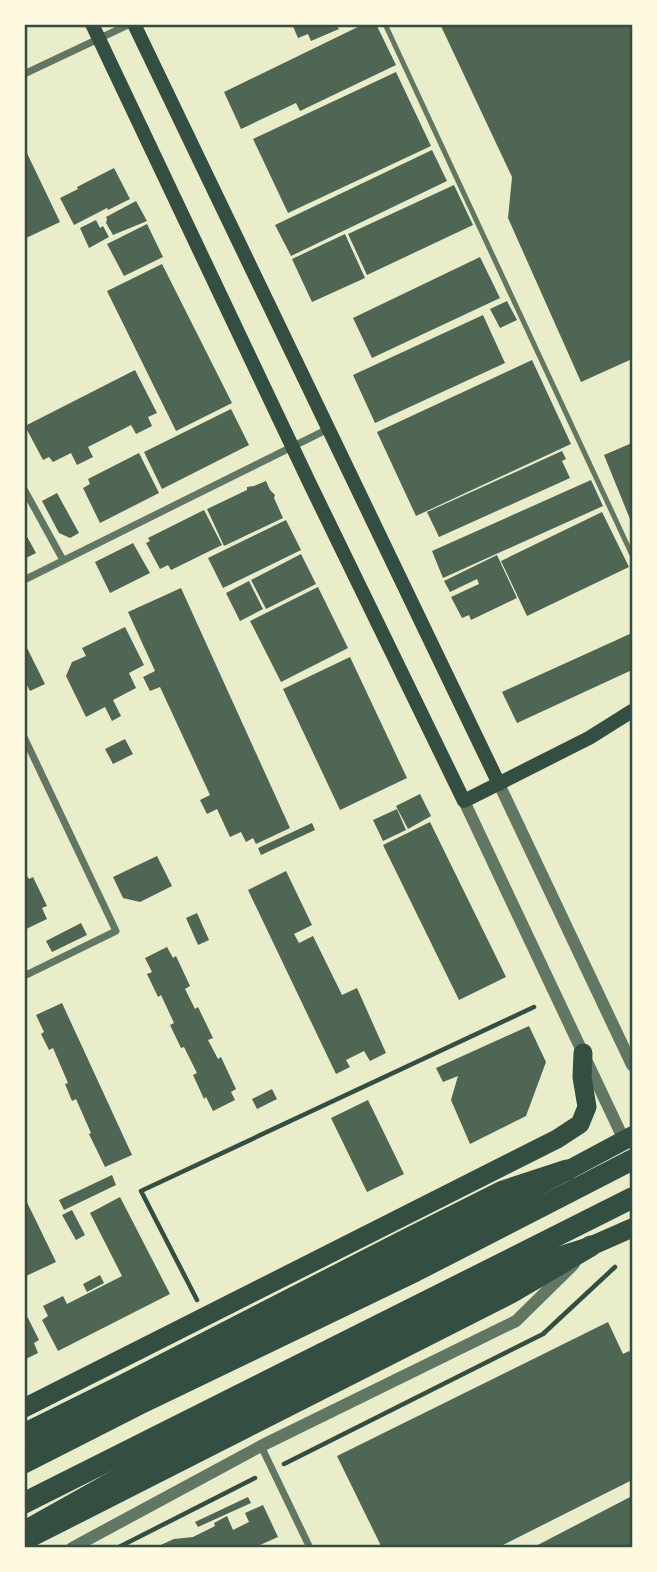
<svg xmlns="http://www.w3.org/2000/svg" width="657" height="1572" viewBox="0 0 657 1572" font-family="'PT Sans Narrow',sans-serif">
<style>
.building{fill:#4f6655}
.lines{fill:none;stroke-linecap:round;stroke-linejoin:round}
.path{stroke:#344e41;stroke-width:4.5}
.service{stroke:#617663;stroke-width:5}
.minor{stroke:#617663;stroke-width:7}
.tertiary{stroke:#617663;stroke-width:12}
.secondary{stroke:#344e41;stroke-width:14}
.trunk{stroke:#344e41;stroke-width:19}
.motorway{stroke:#344e41;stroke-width:21}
.neatline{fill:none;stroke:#344e41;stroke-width:2.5}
</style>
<rect width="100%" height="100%" fill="#e9edc9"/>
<path class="building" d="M292,24H336L339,29L311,41L308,34L298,38Z
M364,24H376L396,65L300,111L296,103L241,129L224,92Z
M440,24H632V359L581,382L508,218L512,177Z
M396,72L431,146L288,213L253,139Z
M24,147L60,222L24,239Z
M432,150L447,181L291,256L275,225Z
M114,168L130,199L108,210L107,208L74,225L60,198L78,189L77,187Z
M454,185L473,225L367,275L348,234Z
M136,201L147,221L113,235L106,223L107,219L106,217Z
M96,220L100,228L103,226L109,237L89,248L80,228Z
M147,224L163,257L124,276L107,244Z
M345,234L365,278L312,302L292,259Z
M480,257L500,298L372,358L353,318Z
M162,264L232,403L176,431L107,291Z
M507,301L517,320L500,328L490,309Z
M483,315L505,363L375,423L353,375Z
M532,360L571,444L416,516L377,432Z
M135,370L157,413L148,417L152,426L136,434L131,425L88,447L93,457L77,465L71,453L53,462L49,457L43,460L25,426Z
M231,409L249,445L162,489L144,452Z
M632,443V524L604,455Z
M562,451L566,459L562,461L570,478L439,537L427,512Z
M139,453L159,493L100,523L83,488L90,484L88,479Z
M591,480L603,506L443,578L432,551Z
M266,481L270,490L275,495L274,498L283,518L224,546L207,509L247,490V487L254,486Z
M57,493L79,533L70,538L59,533L42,501Z
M204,510L222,545L171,570L168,565L160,569L146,543L150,541L148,538Z
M602,512L629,567L527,616L501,561Z
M286,520L301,550L223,588L208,558Z
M24,531L36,553L24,559Z
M133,543L150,573L110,593L95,562Z
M301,554L316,584L266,609L251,580Z
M497,555L517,598L471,620L469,615L462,618L451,597L479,584L477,579L450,592L444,581Z
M249,581L263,609L240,621L226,593Z
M318,587L348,648L281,682L250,621Z
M181,588L290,828L256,844L253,838L246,842L241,832L230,837L217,809L207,814L200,800L210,795L160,687L150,691L143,677L155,671L128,612Z
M125,627L144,665L129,673L136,688L113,700L121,716L112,721L105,707L86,717L66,676L72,662L86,656L82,648Z
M632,633V670L517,723L502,692Z
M24,642L45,684L30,691L24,680Z
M350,657L407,778L340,810L283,689Z
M125,739L133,754L113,764L105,749Z
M420,794L431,816L408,829L396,806Z
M397,809L406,830L383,841L373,820Z
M430,822L506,977L459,1000L383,845Z
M312,823L315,830L261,855L258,848Z
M157,856L172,886L140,902L123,898L113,877Z
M24,871L29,879L33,877L47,906L42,908L47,919L24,930Z
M286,871L312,925L294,934L299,943L313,936L342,995L357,988L386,1053L370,1061L364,1051L346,1060L350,1067L336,1074L248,890Z
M197,913L209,940L198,945L186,918Z
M81,923L87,935L52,952L46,941Z
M167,947L173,958L176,956L190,986L185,989L195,1009L198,1007L213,1038L208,1040L218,1059L221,1057L236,1089L231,1092L235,1100L213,1111L206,1097L204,1099L193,1075L197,1073L184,1047L181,1048L170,1025L174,1023L161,995L158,997L147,974L152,972L145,958Z
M62,1003L132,1155L105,1167L89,1134L91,1133L76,1099L72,1101L65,1084L68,1083L53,1048L49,1050L41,1034L44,1032L36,1015Z
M529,1026L546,1062L526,1116L470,1144L451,1100L458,1076L443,1082L436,1068Z
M272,1089L277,1099L257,1109L252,1099Z
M368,1100L404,1174L367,1192L331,1118Z
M112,1175L116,1185L64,1210L59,1200Z
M24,1196L56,1262L24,1277Z
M120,1197L170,1294L58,1351L42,1320L48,1316L43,1306L63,1296L67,1304L122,1276L90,1213Z
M72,1210L85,1235L76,1240L62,1215Z
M100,1275L104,1283L87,1292L83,1284Z
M24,1310L39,1340L34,1343L38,1353L24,1360Z
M608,1322L623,1354L629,1351L632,1357V1480L497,1548H382L337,1456Z
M632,1496V1548H532Z
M248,1497L251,1503L198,1527L195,1522Z
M263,1505L278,1537L260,1545L261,1548H154L174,1539L193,1537L215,1526L214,1523L227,1516L233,1530L249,1522L245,1513Z"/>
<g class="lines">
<path class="path" d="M197,1300L141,1191L534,1007
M284,1464L543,1334L615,1267
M119,1547L255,1478"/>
<path class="service" d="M385,24L632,555"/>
<path class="minor" d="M24,74L130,24
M24,489L63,560
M24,580L328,429
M24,737L116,931L24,976
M261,1446L310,1548"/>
<path class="tertiary" d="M499,784L632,1065
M464,801L624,1140
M72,1548L261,1446L516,1321L574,1264"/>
<path class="secondary" d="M92,24L310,484L464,801L589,738L632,711
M134,24L499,784"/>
<path class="trunk" d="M24,1408L557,1139L580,1124L587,1107L582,1077L583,1053
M24,1448L351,1286L632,1136
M32,1526L239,1410L525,1267L591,1246L632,1228"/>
<path class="motorway" d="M24,1434L125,1384L405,1240L503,1191L567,1170
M24,1463L140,1404L416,1271L632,1160
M24,1503L632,1198
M24,1540L511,1293L591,1246"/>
</g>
<rect width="657" height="1572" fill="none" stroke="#fefae0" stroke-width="52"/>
<rect x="26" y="26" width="605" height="1520" class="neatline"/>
</svg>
